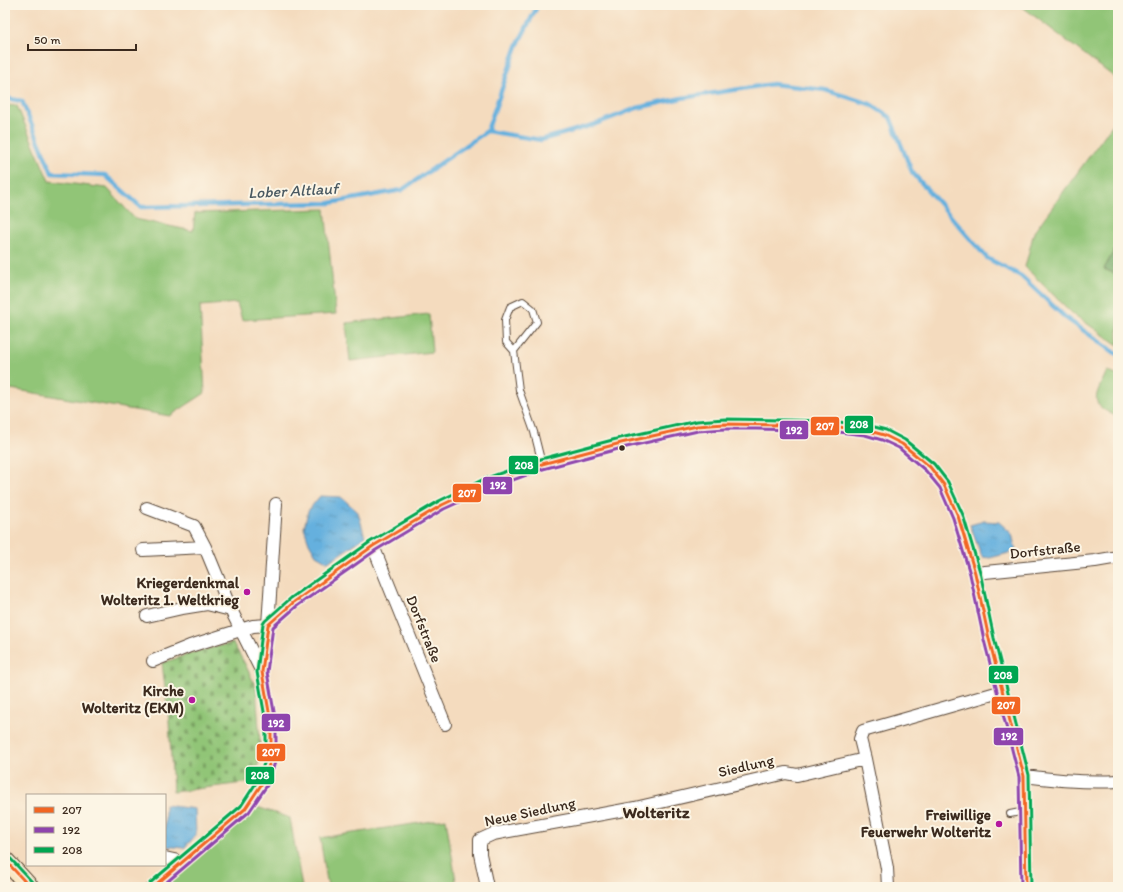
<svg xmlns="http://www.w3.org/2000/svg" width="1123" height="892" viewBox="0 0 1123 892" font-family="Itim,sans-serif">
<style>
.green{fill:#91c577;stroke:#66784a}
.forest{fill:url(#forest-crowns);stroke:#586a43}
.cemetery{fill:url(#cemetery-stones);stroke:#66784a}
.water{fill:url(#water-ripples);stroke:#506d7e}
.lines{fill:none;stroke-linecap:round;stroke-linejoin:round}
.stream{stroke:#65b0de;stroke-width:4.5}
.lane-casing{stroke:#574536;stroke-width:8}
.street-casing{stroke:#574536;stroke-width:14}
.secondary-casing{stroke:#574536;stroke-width:19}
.lane{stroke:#fff;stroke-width:6}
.street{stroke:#fff;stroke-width:12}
.secondary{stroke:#fae7c3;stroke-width:17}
.bus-1-casing{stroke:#fcf5e5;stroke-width:6}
.bus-2-casing{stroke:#fcf5e5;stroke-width:6}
.bus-3-casing{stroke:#fcf5e5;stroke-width:6}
.bus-1{stroke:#f26522;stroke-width:3}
.bus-2{stroke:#8e44ad;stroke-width:3}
.bus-3{stroke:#00a651;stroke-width:3}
.bus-dot{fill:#3b2a1e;stroke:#fcf5e5;stroke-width:1.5}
.poi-dot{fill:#b5179e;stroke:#fcf5e5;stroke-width:1.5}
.labels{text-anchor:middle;stroke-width:4;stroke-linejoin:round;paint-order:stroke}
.street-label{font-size:15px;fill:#3b2a1e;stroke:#fcf5e5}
.poi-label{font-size:15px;font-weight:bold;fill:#3b2a1e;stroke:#fcf5e5;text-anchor:end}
.water-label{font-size:16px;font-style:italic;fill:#4a5961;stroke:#fcf5e5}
.quarter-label{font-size:17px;font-weight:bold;fill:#3b2a1e;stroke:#fcf5e5}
.line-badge{stroke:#fcf5e5;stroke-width:1.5}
.badge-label{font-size:11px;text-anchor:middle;font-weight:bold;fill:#fff}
</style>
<defs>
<pattern id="forest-crowns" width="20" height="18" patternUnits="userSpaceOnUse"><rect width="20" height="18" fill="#74aa68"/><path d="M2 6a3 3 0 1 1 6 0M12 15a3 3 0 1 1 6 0" fill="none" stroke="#608b55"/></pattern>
<pattern id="cemetery-stones" width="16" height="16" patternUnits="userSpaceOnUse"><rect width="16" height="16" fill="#91c577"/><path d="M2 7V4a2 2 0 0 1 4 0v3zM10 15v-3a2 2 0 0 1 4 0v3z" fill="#78a061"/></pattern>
<pattern id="water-ripples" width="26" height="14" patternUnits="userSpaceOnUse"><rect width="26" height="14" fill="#65b0de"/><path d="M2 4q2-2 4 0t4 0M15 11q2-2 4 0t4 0" fill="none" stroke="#548fb3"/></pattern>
</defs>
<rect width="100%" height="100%" fill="#fcf5e5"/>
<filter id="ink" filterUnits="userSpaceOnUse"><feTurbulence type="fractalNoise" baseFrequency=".025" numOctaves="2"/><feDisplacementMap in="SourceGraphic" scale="8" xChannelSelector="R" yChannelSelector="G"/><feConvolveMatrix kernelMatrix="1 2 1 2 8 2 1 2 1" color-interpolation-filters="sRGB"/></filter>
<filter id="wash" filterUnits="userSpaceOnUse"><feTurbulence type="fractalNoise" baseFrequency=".012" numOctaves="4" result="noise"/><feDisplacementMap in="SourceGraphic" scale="16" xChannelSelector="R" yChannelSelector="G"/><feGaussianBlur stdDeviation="0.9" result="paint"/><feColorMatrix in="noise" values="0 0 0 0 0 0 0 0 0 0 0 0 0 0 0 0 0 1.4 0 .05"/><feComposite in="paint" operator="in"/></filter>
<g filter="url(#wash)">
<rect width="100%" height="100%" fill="#f4dbbe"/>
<path class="green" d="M1020,5H1118V80Z
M5,105L17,106L49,181L107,188L135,219L193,231L195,213L325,209L336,314L242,320L237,303L200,306L205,393L170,416L5,388Z
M1118,117V250L1115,249L1104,269L1118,275V345L1073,314L1025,267L1034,232Z
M429,314L432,352L350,361L346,323Z
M1107,371L1118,376V417C1087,403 1095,398 1107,371Z
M257,807L290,818L302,887H164Z
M446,819L457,887H328L320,838Z"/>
<path class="forest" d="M1115,249L1118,250V275L1104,269Z"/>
<path class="cemetery" d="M233,643L245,664L256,687L261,757L251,782L173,792L169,721L162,663L195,652Z"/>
<path class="water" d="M320,496L341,497L358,512L365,537L328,562L316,555L309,543L304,528L308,511Z
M984,521L999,522L1012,534L1016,551L990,558L982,557L970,525Z
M165,805L195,809L196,835L184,848L165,846Z"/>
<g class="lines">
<path class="stream" d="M5,98L22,101L52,173L105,175L141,207L330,203L402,190L487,131L517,46L538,5
M487,131L541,140L593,125L637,108L682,98L773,84L825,90L870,104L890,117L912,172L987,258L1021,276L1066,318L1118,355"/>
</g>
</g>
<g filter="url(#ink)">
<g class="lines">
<g class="lane-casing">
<path id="lane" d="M514,351L506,342L505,320L510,307L523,301L533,309L537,322L514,351L519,390L534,432L542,464
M1010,814L1025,811"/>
</g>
<g class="street-casing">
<path id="street" d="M147,508L194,526L205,547
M373,546L445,724
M143,550L205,547L231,610L262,672
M975,573L1095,561L1118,557
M147,616L182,608L207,604L231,610
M153,661L190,646L253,626L268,625L276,504
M865,759L860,739L863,731L1003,691
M1024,776C1055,780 1087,783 1118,781
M165,858L183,862
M153,887L245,809L263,782L271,759V723L262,672L268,625L294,602L373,546L442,505L486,484L542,464L621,443L697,426L725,424H756L829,426L866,430L884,435L902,444L930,467L944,485L958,516L975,573L989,639L1024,776L1026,887
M487,887L480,854V840L493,834L635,808L786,773L797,775L865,759L887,868L888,887"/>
</g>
<g class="secondary-casing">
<path id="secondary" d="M5,860L30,887"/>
</g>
<use href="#lane" class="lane"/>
<use href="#street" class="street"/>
<use href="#secondary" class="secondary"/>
<g class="bus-1-casing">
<path id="bus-1" d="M5,860L30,887
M153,887L245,809L263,782L271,759V723L262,672L268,625L294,602L373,546L442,505L486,484L542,464L621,443L697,426L725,424L829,426L866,430L884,435L902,444L930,467L944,485L958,516L975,573L989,639L1024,776L1026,887"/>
</g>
<g class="bus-2-casing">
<path id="bus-2" d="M161,887L249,812L268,784L276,759V723L267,672L273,627L297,606L376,550L444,509L488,489L543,469L622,448L698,431L725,429H756L829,431L865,435L882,440L899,448L926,471L940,488L953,518L970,574L984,640L1019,777L1021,887"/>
</g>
<g class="bus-3-casing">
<path id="bus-3" d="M9,857L34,884
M150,883L241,806L258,780L266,758V723L257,672L263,624L265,621L291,598L370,542L439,501L484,479L541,459L620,438L697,421L725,419L829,421L867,425L886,430L905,440L934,464L948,482L963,515L980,572L994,638L1029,775L1031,887"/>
</g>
<use href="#bus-1" class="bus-1"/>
<use href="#bus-2" class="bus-2"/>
<use href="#bus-3" class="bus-3"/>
</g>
</g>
<circle class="bus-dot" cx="622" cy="448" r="3.5"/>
<g class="poi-dot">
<circle cx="247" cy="592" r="4"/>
<circle cx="192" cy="700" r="4"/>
<circle cx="999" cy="824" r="4"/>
</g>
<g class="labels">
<g class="street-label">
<text transform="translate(1045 550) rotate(-6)" y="5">Dorfstraße</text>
<text transform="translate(424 629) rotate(68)" y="5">Dorfstraße</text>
<text transform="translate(746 766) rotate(-13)" y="5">Siedlung</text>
<text transform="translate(530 812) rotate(-12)" y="5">Neue Siedlung</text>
</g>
<g class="poi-label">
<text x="239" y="588">Kriegerdenkmal<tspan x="239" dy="17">Wolteritz 1. Weltkrieg</tspan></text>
<text x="184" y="696">Kirche<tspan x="184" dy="17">Wolteritz (EKM)</tspan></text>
<text x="991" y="820">Freiwillige<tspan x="991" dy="17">Feuerwehr Wolteritz</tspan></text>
</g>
<g class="water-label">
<text transform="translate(293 190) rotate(-3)" y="6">Lober Altlauf</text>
</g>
<g class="quarter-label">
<text x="656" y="818">Wolteritz</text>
</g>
</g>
<g class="line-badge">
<rect x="844" y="415" width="30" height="19" rx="4" fill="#00a651"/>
<rect x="810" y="416" width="30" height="20" rx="4" fill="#f26522"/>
<rect x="779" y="420" width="30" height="20" rx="4" fill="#8e44ad"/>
<rect x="508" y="455" width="31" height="20" rx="4" fill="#00a651"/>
<rect x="482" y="476" width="31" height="19" rx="4" fill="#8e44ad"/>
<rect x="452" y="483" width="30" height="20" rx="4" fill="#f26522"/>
<rect x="988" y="665" width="31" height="19" rx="4" fill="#00a651"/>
<rect x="991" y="696" width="30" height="19" rx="4" fill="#f26522"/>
<rect x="261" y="713" width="30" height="19" rx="4" fill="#8e44ad"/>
<rect x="993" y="727" width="31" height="19" rx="4" fill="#8e44ad"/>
<rect x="256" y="743" width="30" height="19" rx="4" fill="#f26522"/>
<rect x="245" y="766" width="30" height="19" rx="4" fill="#00a651"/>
</g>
<g class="badge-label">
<text x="859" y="428">208</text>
<text x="825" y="430">207</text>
<text x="794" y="434">192</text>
<text x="524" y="469">208</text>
<text x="498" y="489">192</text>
<text x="467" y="497">207</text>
<text x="1003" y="679">208</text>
<text x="1006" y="709">207</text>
<text x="276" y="727">192</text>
<text x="1009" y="740">192</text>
<text x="271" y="756">207</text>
<text x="260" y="779">208</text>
</g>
<rect width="1123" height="892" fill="none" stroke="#fcf5e5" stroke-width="20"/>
<rect x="26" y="794" width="140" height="72" fill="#fcf5e5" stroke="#afa495"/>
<rect x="34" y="807" width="20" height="6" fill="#f26522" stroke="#afa495"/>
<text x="62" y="814" font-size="12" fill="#3b2a1e">207</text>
<rect x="34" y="827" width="20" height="6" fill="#8e44ad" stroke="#afa495"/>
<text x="62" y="834" font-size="12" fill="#3b2a1e">192</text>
<rect x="34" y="847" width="20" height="6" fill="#00a651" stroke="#afa495"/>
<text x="62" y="854" font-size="12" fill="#3b2a1e">208</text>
<path d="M28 44v6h108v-6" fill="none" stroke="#3b2a1e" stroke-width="2"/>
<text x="34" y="44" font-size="12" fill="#3b2a1e" stroke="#fcf5e5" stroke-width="3" paint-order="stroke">50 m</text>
</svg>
